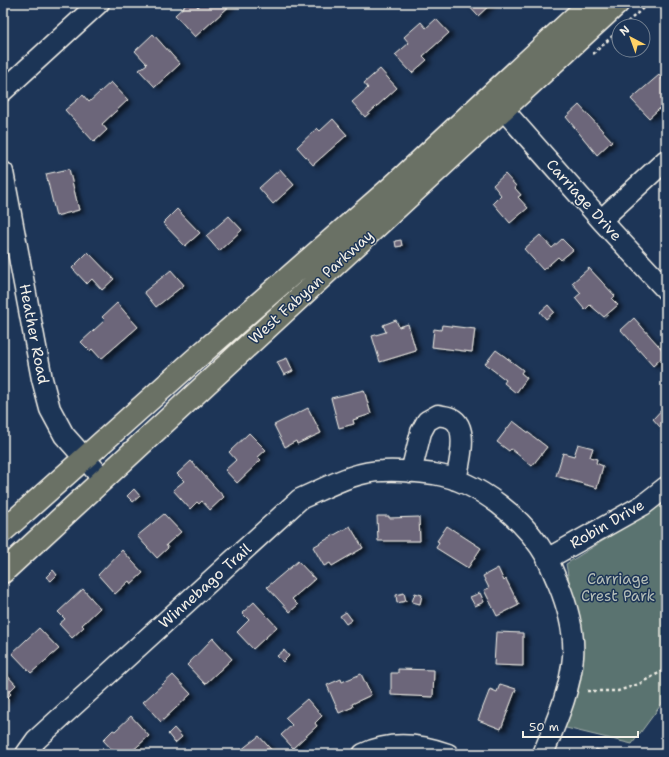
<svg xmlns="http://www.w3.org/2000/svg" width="669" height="757" viewBox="0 0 669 757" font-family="'Shantell Sans',sans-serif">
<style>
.green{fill:#5a7370;stroke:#a7b2ac}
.building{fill:#6c667a;stroke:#f4f1e8;filter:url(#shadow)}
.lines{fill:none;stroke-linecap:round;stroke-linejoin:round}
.minor-casing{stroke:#f4f1e8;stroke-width:23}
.major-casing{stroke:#f4f1e8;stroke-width:25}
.path{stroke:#f4f1e8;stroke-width:2.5;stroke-dasharray:3 3;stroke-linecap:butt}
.minor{stroke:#1d3557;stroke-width:20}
.major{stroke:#6a7165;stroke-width:22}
.labels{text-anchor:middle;stroke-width:3;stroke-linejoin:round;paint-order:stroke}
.street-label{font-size:15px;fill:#f4f1e8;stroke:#1d3557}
.park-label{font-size:15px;fill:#b6bfb8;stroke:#1d3557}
</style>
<defs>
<filter id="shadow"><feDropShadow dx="4.5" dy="2.5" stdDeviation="2" flood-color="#0009"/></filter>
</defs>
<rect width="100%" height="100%" fill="#1d3557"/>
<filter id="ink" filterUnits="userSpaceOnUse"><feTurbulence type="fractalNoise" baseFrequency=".025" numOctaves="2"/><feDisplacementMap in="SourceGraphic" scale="8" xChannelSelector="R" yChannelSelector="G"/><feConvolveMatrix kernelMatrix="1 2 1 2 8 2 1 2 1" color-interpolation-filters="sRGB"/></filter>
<g filter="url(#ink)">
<path class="green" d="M666,501V698L632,744L562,727L583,662L566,564Z"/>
<path class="building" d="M188,3H194L198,7L203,3L232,4L195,37L175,15Z
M466,3H492L478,16Z
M436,19L449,33L423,56L427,60L412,73L395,55L409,43L404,37L421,22L426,28Z
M153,34L180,64L155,87L139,70L147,64L135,51Z
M380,69L397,88L365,117L352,102L368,88L364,83Z
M659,75L666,84V103L649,118L631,99Z
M111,82L128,100L102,124L107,130L94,142L65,110L83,95L89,102Z
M579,105L612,141L597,155L566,117Z
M333,119L347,135L313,165L297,147L317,128L320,131Z
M69,169L79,210L56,216L46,174Z
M280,169L294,185L273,204L259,188Z
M505,174L516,186L515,188L521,195L518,197L528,208L510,223L493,203L501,195L493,185Z
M177,209L200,233L185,246L163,223Z
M666,212V225L660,218Z
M229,216L242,230L219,251L206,236Z
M540,235L552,248L562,239L573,250L561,260L558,257L543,270L524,249Z
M401,240L402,246L396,247L395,241Z
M88,252L114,279L102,290L92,279L87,284L72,268Z
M589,268L615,296L612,299L618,305L604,317L590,305L585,310L575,298L581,293L572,283Z
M171,270L184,285L156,307L144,292Z
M117,303L138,327L101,359L92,349L90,351L81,342L105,320L102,317Z
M548,305L554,312L546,319L540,312Z
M634,318L666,354L653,366L621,330Z
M396,320L399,327L408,324L416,351L380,362L372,336L386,332L383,325Z
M442,325L475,329L472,352L432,347L434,329L441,330Z
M496,350L523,370L521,373L527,378L516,393L504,383L506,380L485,364Z
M287,358L293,371L284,375L277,362Z
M364,390L371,414L353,420L354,424L339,428L331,398Z
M666,405V422L660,427L653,419Z
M308,408L321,433L297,444L296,441L285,447L274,425Z
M513,421L547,447L532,466L511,449L509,451L497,442Z
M249,433L266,450L258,457L261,460L237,483L225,470L236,460L229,452Z
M578,444L593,448L590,457L597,459L596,463L603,466L597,488L556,476L563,453L574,456Z
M191,461L224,497L210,510L202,501L199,504L197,502L190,509L173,490L184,481L177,474Z
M134,489L140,496L133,502L127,496Z
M164,514L181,532L166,545L168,548L157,558L137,536Z
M377,516H389V518L419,517L420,541H378Z
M350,526L363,548L332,566L330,563L324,566L313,547Z
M447,526L481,548L468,568L436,548L439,542L437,541Z
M122,550L143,573L131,584L129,581L115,594L98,575Z
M298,561L315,579L292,599L298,605L290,612L267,587Z
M498,568L504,581L506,579L519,605L497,616L484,590L489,588L483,576Z
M53,570L57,575L51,581L46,577Z
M83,589L100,608L82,625L84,627L72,638L59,624L65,619L58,612Z
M404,593L406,601L397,603L396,595Z
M415,593L422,595L420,604L412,602Z
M480,593L484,602L475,606L470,597Z
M254,602L277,627L253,649L237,632L249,620L242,613Z
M346,612L352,620L346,624L340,616Z
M39,628L59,649L31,673L12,653Z
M496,632L523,633V666L494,665Z
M213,638L232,659L205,684L187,665Z
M284,650L289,656L283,662L277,656Z
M398,669L434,670L433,697L391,695V673H398Z
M3,671L16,685L9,692L11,694L3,702Z
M361,674L371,695L352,704L353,707L339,713L327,685L341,679L342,682Z
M173,675L191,694L161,722L143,702Z
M500,684L516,689L501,729L478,720L490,689L497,692Z
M307,699L322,716L315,723L317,726L293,748L281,735L292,725L285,718Z
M131,716L149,736L129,754H116L103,740L113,730L115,731Z
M174,728L182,737L175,743L168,734Z
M259,736L275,754H239L242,751L241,750Z
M596,749L610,754H594Z"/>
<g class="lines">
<g class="minor-casing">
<path id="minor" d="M3,91L99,3
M503,109L601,220L666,290
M3,172L42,379L50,409L64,435L103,479
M601,220L666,160
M411,472L421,432L427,421L438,415C442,416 447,416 451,418C470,427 459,464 456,480
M547,559L643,505L666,487
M26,754L36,740L300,499C326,488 354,471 383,471C399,470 418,472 434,474C478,481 526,520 547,558C551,566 554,575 558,583C567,605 575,632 573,657C570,692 556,722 543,754
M363,754C390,741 420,744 448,754"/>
</g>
<g class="major-casing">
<path id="major" d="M3,531L193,361L393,186L590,3
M3,572L618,3"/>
</g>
<path class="path" d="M623,26L649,3
M593,54L619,30
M587,691H618L639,684L666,669"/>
<use href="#minor" class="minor"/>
<use href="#major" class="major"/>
</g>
</g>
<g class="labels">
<g class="street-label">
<text transform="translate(584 200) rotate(48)" y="5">Carriage Drive</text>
<text transform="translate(311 287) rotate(-42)" y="5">West Fabyan Parkway</text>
<text transform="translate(34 334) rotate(79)" y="5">Heather Road</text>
<text transform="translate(607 524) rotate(-30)" y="5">Robin Drive</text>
<text transform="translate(205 586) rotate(-42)" y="5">Winnebago Trail</text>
</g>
<g class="park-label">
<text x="618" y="584">Carriage<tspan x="618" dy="17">Crest Park</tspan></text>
</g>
</g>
<rect width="669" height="757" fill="none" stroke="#1d3557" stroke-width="16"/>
<rect x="8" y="8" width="653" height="741" fill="none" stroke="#f4f1e8" stroke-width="1.5" filter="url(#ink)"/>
<g transform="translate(631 38) rotate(319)"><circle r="19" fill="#1d3557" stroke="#738091"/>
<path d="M0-3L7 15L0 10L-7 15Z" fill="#ffd166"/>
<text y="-6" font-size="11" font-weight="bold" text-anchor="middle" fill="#f4f1e8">N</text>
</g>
<path d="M523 731v6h115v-6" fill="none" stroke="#f4f1e8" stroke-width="2"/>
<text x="529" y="731" font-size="12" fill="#f4f1e8" stroke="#1d3557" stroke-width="3" paint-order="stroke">50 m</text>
</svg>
